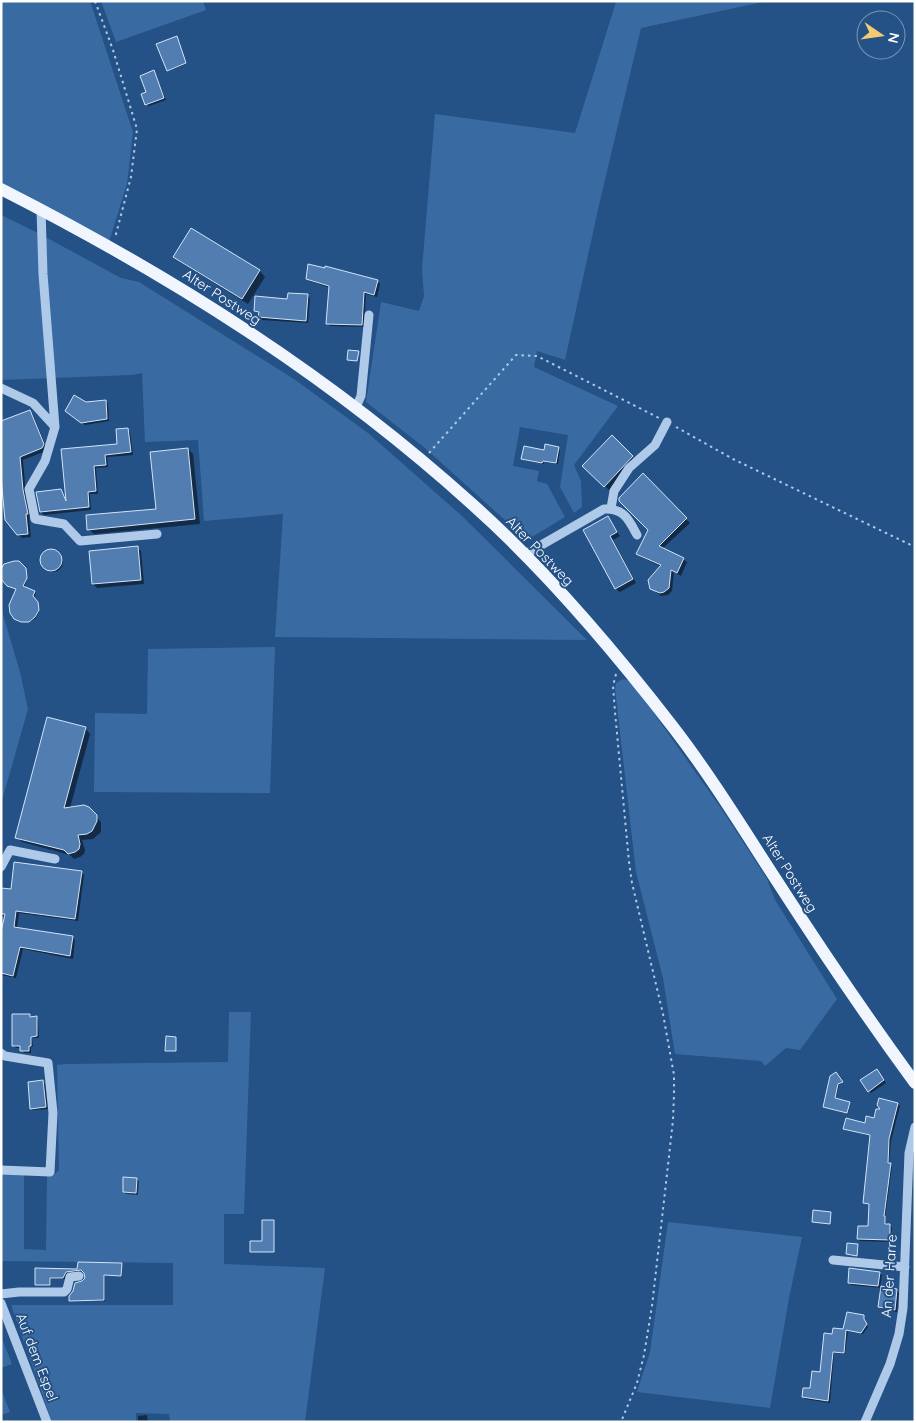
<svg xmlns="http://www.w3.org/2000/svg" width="916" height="1423" viewBox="0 0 916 1423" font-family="Quicksand,sans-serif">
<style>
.green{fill:#396ba2}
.shadow{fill:#0007}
.building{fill:#517db0;stroke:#d2e4f7}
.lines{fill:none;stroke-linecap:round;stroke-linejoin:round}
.path{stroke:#afcae8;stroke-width:2;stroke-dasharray:2.5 4;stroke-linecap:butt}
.minor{stroke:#afcae8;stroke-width:9}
.major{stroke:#f1f6fe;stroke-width:12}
.labels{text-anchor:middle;stroke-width:4;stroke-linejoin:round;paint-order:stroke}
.street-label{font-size:14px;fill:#fff;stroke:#245186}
</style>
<rect width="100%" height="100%" fill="#245186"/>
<path class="green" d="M1,1H90L133,132L127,184L109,242L1,183Z
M101,1H203L206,10L116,42Z
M620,1H768L641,28L599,205L565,360L537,351L534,367L618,406L574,465L581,481L582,507L574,513L560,487L568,435L520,427L513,466L539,471L537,481L547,484L565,517L527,540L425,448L366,402L381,302L419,311L424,296L422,269L435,114L575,133L616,2Z
M1,215L38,233L121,278L139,282L294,379L368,433L462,516L587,640L275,637L283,514L204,521L198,440L145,442L142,373L132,375L1,380Z
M1,608L20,672L28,709L1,804Z
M275,647L270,793L94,792L95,713L147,714L148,649Z
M623,679L631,681L723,811L767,879L775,900L837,999L800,1050L786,1048L765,1066L761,1061L675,1054L663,978L636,872L615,689L616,683Z
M229,1012H251L244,1214H224V1264L325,1268L305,1422H170L169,1414L136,1413V1422H52L11,1305H173V1263L1,1261V1173H24V1249L46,1250L47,1174H55L59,1170L57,1065L65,1064L228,1062Z
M668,1222L802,1237L789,1298L770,1408L637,1392L650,1352Z
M1,1336L12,1364L1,1368Z
M1,1389L10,1412L1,1415Z"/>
<path class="shadow" d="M177,38L186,64L169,71L168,70Z
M154,72L166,100L149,106L146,104L148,93Z
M192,229L260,271L265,277L248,304L180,262L175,256Z
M307,278L377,281L380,284L377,297L366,294L364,327L330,326L327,323L330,288L310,281Z
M307,295L310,298L308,323L262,320L260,317V314L256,311Z
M105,401L108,403L109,421L85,425L69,413Z
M30,411L33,415L47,449L46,451L23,460L26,495L31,517H29L31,537L22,538L18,534L1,464Z
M127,429L130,432L133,455L107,457L108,467L96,468L98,494H90L91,510L44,515L41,512L37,493L61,490L67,500L63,450L119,445Z
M612,437L636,461L609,490L584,466Z
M558,448L560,450L558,464L544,462V464L524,460L523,459Z
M188,449L193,454L200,524L94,534L89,529L157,510Z
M643,475L690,523L662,549L683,559L687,562L681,576L674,572L672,591L668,595L661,596L651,588L662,567L641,557L638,553L649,530Z
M608,518L620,536L613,540L636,583L620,592L616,589L585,531Z
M137,547L141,551L144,584L97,588L93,584Z
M43 562a10 10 0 1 1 20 0a10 10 0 1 1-20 0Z
M18,563L26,570L27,579L24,588L36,593L34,598L38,604L39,612L36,618L30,622H23L16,620L17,590L5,583Z
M85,728L90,734L70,808L94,814L101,822V832L93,839L82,840L85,850L84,854L80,857L74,859L70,855L22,842L16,837Z
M81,872L84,875L78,921L19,913L17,929L72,937L75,940L73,959L23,949L16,978L1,975V937L6,917L1,916V889L12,890Z
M29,1015L38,1019L39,1038H32L33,1047H31V1053H24L21,1048H16L14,1046Z
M879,1073L886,1083L871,1093L869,1091Z
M836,1074L842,1083L839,1085L835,1100L850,1104L848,1113L825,1107Z
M43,1082L45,1084L48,1109L33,1110L31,1108Z
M898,1104L900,1106L891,1141L889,1164L892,1167L885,1218L887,1225L892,1227L891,1242L860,1241L858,1239L869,1227L870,1205L865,1203L871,1136L847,1130L844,1128L866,1124Z
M136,1179L139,1181L138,1195L126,1194L124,1192Z
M121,1264L122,1276H105V1301H70L86,1278L83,1271L68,1273L65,1279H51V1285L36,1284V1270H79Z
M879,1273L882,1275L880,1287L897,1290L899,1293L897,1312L881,1309L879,1306L882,1288L851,1285L849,1282Z
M864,1317L868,1327L863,1334L848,1331L845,1354L834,1353L830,1403L805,1399L803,1397L811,1390L821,1373L833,1335Z
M147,1415L148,1422H138V1416Z"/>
<path class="building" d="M177,36L186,63L167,71L156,44Z
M154,70L164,98L145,105L141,94L146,92L140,76Z
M191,228L260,270L242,299L173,257Z
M308,264L325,268V266L378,280L374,295L364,292L362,325L326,324L329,286L306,279Z
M288,293L308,294L306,321L258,317L259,312L254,311L255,296L287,299Z
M348,350L359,351L357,361L347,360Z
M74,395L86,402L106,400L107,419L81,423L65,411Z
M30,410L44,444L42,448L20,457L23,490L28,514H26L28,534L17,535L5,520L1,477V421Z
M128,428L131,452L105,455L106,465L94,466L96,491L88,492L89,507L40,512L36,492L61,489L66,501L61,449L117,444L116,429Z
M612,435L633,456L604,487L582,466Z
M545,444L559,447L556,463L543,461L542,463L521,459L524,446L544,450Z
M188,448L195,519L87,530L86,515L156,509L150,452Z
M643,473L687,518L659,546L684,558L677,573L671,570L669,588L664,592L660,593L650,589L648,580L661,565L636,554L648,530L619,501V498Z
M608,516L617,532L610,536L633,579L615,589L583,530Z
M138,546L141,580L92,584L89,551Z
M40 560a11 11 0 1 1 22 0a11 11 0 1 1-22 0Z
M14,561H19L26,568L27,578L23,586L35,591L33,596L38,602L39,610L35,617L29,622H21L14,619L10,613L9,605L16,589L7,586L1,579V569L4,564Z
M47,717L86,727L64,808L84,805L89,807L97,815V821L92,831L87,834L78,835L80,844L79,849L75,852L68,854L64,850L15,838Z
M14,862L82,871L75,919L16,911L14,927L73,936L70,956L20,947L13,976L1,973V932L5,914H1V888L11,889Z
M12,1014H30V1017L37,1016V1036L31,1037V1046H29V1051H20V1046H12Z
M166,1036L176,1037V1051H165Z
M877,1069L884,1080L868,1092L860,1080Z
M836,1072L843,1082L838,1084L835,1098L850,1102L847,1113L823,1107L830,1076Z
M43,1080L46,1107L30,1109L28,1082Z
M879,1098L898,1103L889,1139L888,1163H891L884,1216H885V1224H890V1240L857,1239L858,1226H868L869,1204L863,1203L870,1135L843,1129L846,1118L865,1123L866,1116L874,1118L876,1109H880L877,1105Z
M123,1177L137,1178L136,1193L123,1192Z
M813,1210L831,1212L830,1224L812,1222Z
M262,1220H274V1252H250V1241H262Z
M847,1243L858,1244L857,1256L846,1254Z
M78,1262L122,1263L121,1276L104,1275V1300L69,1301V1296L73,1291L75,1283L82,1281L85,1278L84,1273L81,1270L66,1272L63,1278H50V1285H35V1268L77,1269Z
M849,1268L880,1272L878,1286L848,1283Z
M881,1286L897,1289L895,1310L878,1307Z
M847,1312L864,1315V1319L867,1324L861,1333L846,1330L844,1353L833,1352L828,1401L802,1397L803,1388H810L812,1371L820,1372L824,1333L832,1334L833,1328L843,1329Z"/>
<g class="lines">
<path class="path" d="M95,1L113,50L137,129L131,177L115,238
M676,427L733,459L915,547
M429,453L516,355L537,356L659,418
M616,674L613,686L615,712L629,862L632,883L663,1014L674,1075V1094L673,1120L666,1183L652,1306L644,1355L637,1383L621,1422"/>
<path class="minor" d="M41,209L43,274L55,427L45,461L29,489L35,519L64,524L80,541L157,534
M1,388L33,403L55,427
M356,407L361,396L369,315
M611,508L614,491L629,468L655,445L667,422
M524,555L604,509C624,508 629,520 637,535
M1,867L10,850L55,859
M1,1053L5,1056L48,1063L53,1113L50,1172L1,1170
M833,1260L905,1267
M1,1294L19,1292H64L67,1289L70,1277L79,1276
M1,1303L47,1422
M865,1422L890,1364L899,1334L903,1308L909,1153L915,1127"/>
<path class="major" d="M1,189C172,276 329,375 472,504C546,570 612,648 673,727C710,775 742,827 775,878C820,948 866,1016 915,1083"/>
</g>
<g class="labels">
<g class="street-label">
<text transform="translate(222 297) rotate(33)" y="5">Alter Postweg</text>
<text transform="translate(540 551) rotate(46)" y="5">Alter Postweg</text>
<text transform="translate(790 873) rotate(58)" y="5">Alter Postweg</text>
<text transform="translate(889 1276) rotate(-86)" y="5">An der Harre</text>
<text transform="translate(37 1357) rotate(69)" y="5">Auf dem Espel</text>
</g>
</g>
<rect width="916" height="1423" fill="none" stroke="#ffffff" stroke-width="5"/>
<g transform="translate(881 35) rotate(103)"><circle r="24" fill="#245186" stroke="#7c97b6"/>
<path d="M0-4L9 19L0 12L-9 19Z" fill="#f3cb72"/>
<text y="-8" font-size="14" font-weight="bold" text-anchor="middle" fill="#ffffff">N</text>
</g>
</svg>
